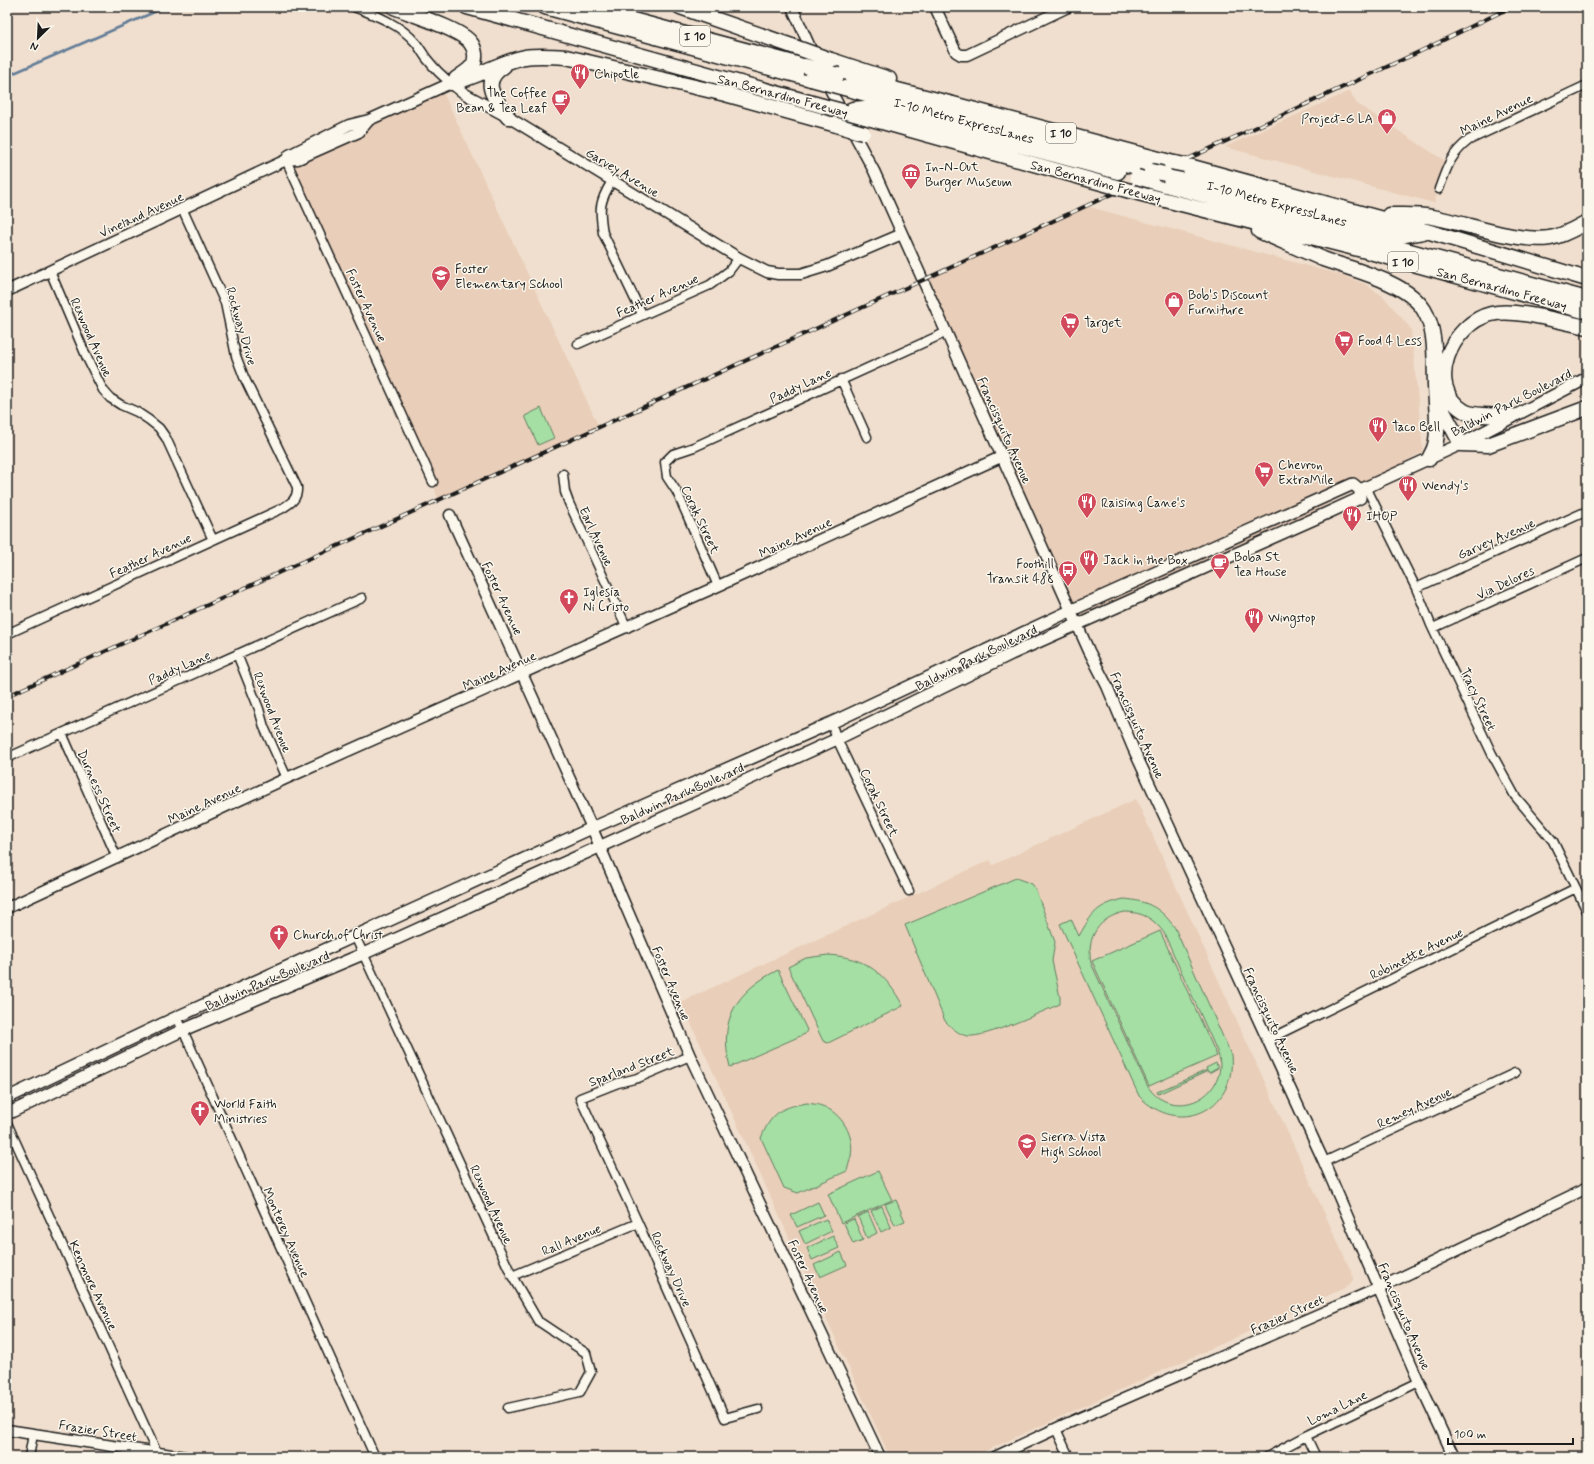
<svg xmlns="http://www.w3.org/2000/svg" width="1594" height="1464" viewBox="0 0 1594 1464" font-family="Mynerve,sans-serif">
<style>
.built{fill:#e9ceb9}
.green{fill:#a5dfa4;stroke:#607e60;fill-rule:evenodd}
.lines{fill:none;stroke-linecap:round;stroke-linejoin:round}
.stream{stroke:#637d98;stroke-width:2.5}
.minor-casing{stroke:#1c1c1c;stroke-width:11}
.tertiary-casing{stroke:#1c1c1c;stroke-width:13}
.secondary-casing{stroke:#1c1c1c;stroke-width:14}
.motorway-casing{stroke:#1c1c1c;stroke-width:17}
.minor{stroke:#fbf7ec;stroke-width:8}
.tertiary{stroke:#fbf7ec;stroke-width:10}
.secondary{stroke:#fbf7ec;stroke-width:11}
.motorway{stroke:#fbf7ec;stroke-width:14}
.rail-casing{stroke:#1c1c1c;stroke-width:4}
.rail{stroke:#fbf7ec;stroke-width:2.5;stroke-dasharray:8;stroke-linecap:butt}
.motorway-bridge-casing{stroke:#1c1c1c;stroke-width:17;stroke-linecap:butt}
.motorway-bridge{stroke:#fbf7ec;stroke-width:14}
.labels{text-anchor:middle;stroke-width:3;stroke-linejoin:round;paint-order:stroke}
.shield{fill:#fbf7ec;stroke:#5f5e5a;stroke-width:1}
.shield-label{font-size:12px;font-weight:bold;fill:#1c1c1c}
.poi-label{font-size:13px;fill:#1c1c1c;stroke:#fbf7ec;text-anchor:start}
.street-label{font-size:13px;fill:#1c1c1c;stroke:#fbf7ec}
</style>
<rect width="100%" height="100%" fill="#f0dfce"/>
<filter id="ink" filterUnits="userSpaceOnUse"><feTurbulence type="fractalNoise" baseFrequency=".025" numOctaves="2"/><feDisplacementMap in="SourceGraphic" scale="8" xChannelSelector="R" yChannelSelector="G"/><feConvolveMatrix kernelMatrix="1 2 1 2 8 2 1 2 1" color-interpolation-filters="sRGB"/></filter>
<g filter="url(#ink)">
<path class="built" d="M441,88L599,427L438,500L433,482L286,160L289,155Z
M1350,91L1356,103L1448,163L1434,203L1225,147Z
M1086,206L1341,275L1365,284L1383,296L1411,329L1423,452L1240,552L1078,624L923,280Z
M1136,799L1354,1278L1349,1286L972,1457H890L681,1002L990,860L993,865Z"/>
<path class="green" d="M541,408L554,438L538,445L525,416Z
M1016,878L1032,884L1035,888L1055,942L1052,961L1060,997V1004C1041,1012 986,1038 968,1036C959,1035 951,1027 945,1021L905,925Z
M1124,899C1148,901 1161,908 1175,928L1231,1055C1237,1111 1178,1137 1139,1096L1060,924L1071,919L1079,936C1092,913 1097,905 1124,899ZM1125,912C1143,912 1154,919 1164,933L1217,1051C1219,1056 1220,1061 1220,1066C1219,1096 1185,1114 1159,1098C1154,1095 1150,1090 1147,1085L1091,963C1086,937 1099,917 1125,912Z
M1160,931L1217,1056L1149,1086L1092,961Z
M828,955C866,957 886,974 903,1006L828,1043L823,1041L788,967L806,958Z
M778,970L807,1030L805,1034L730,1067C718,1020 736,991 778,970Z
M1216,1063L1218,1068L1209,1073L1208,1071L1158,1094L1157,1092L1207,1070L1206,1068Z
M807,1103C812,1104 818,1104 822,1106C842,1113 855,1136 851,1156C850,1161 848,1166 847,1171L798,1193L784,1188L761,1138C771,1114 780,1107 807,1103Z
M878,1171L892,1200L841,1223L828,1194Z
M896,1200L905,1221L895,1225L885,1204Z
M818,1202L824,1215L797,1227L791,1215Z
M882,1206L891,1227L881,1232L871,1211Z
M868,1212L877,1233L867,1238L858,1217Z
M826,1219L832,1231L805,1244L799,1231Z
M854,1219L863,1240L853,1244L844,1223Z
M833,1236L839,1248L812,1260L807,1248Z
M841,1252L847,1265L820,1277L814,1265Z"/>
<g class="lines">
<path class="stream" d="M7,76L166,7"/>
<g class="minor-casing">
<path id="minor" d="M354,7C376,15 401,25 416,43C420,48 423,54 427,59C434,68 442,76 451,83
M286,160L433,482
M612,181C599,202 599,209 603,233L642,314
M1439,189C1447,167 1450,155 1469,140L1587,85
M50,271L87,358L103,390L110,398L121,405L137,412L149,420L159,428L166,438L213,540
M578,344L710,285L729,271L739,258
M841,379L867,437
M563,474L565,492L569,503L627,628
M1366,487L1416,588L1431,625L1492,754L1515,796L1553,841L1587,911
M718,586L677,492L667,477L665,462L673,454L694,447L947,332
M1416,588L1587,511
M1433,628L1587,558
M7,634L281,509C291,503 298,499 297,487L244,377L236,356L225,303L182,208
M237,654L259,709L264,727L287,778
M831,723L837,739L909,891
M62,733L117,858
M7,758L362,598
M355,936L512,1276L538,1321L586,1353L591,1372L580,1392L508,1408
M177,1017L375,1457
M1267,1040L1576,888
M690,1056L638,1078L618,1083L580,1098L638,1223L725,1418L758,1409
M7,1123L157,1453V1457
M1324,1162L1515,1073
M512,1276L638,1223
M1056,1429L1069,1457
M1306,1436L1316,1457
M29,1457L33,1434
M1267,1457L1306,1436L1419,1382"/>
</g>
<g class="tertiary-casing">
<path id="tertiary" d="M792,7L814,56
M935,7L956,52L961,55H967L1068,7
M825,80L874,171L1089,651L1107,686L1133,748L1324,1162L1419,1382L1454,1457
M286,160L289,155L349,125L369,120L451,83L465,94L508,117L739,258L767,272L778,274H801L827,266L902,234
M7,291L286,160L298,159L359,132L369,120
M450,515L592,828L690,1056L880,1457
M7,908L287,778L718,586L1003,456
M7,1430L185,1457
M995,1457L1066,1424L1379,1288L1587,1188"/>
</g>
<g class="secondary-casing">
<path id="secondary" d="M1360,490L1461,444L1587,378
M7,1098L177,1017L401,915L592,828L831,723L1072,610L1353,484L1360,490
M7,1114L183,1030L363,954L837,739L1011,654L1078,624L1323,515L1360,498V490"/>
</g>
<g class="motorway-casing">
<path id="motorway" d="M394,7C411,14 460,29 470,42C475,48 477,58 473,65C469,71 461,75 456,79
M467,7L823,106
M545,7L811,79
M584,7L805,66
M680,7L792,46
M831,60L889,79
M504,66C478,82 496,100 508,117
M838,75L953,104L1170,162
M451,83C477,78 499,62 525,57C538,55 552,56 566,57L725,94L833,124
M844,88L1151,171
M846,112L853,109L875,107L1118,172
M850,113L1116,187
M1185,165L1430,232L1587,279
M1165,174L1399,236L1423,232
M1151,181L1587,299
M1130,191L1366,251L1587,312
M1389,215C1403,215 1419,214 1432,217C1466,223 1517,243 1550,238C1563,236 1576,228 1587,222
M1259,231C1280,240 1302,250 1323,259C1353,270 1407,282 1424,310C1437,332 1434,360 1435,384C1435,403 1440,428 1435,445C1434,450 1431,454 1429,459
M1437,400L1461,444L1488,445L1587,408
M1512,416C1499,415 1474,417 1464,411C1423,386 1452,323 1491,314C1516,308 1561,322 1587,327"/>
</g>
<use href="#minor" class="minor"/>
<use href="#tertiary" class="tertiary"/>
<use href="#secondary" class="secondary"/>
<use href="#motorway" class="motorway"/>
<g class="rail-casing">
<path id="rail" d="M7,696L1086,206L1421,51L1511,7"/>
</g>
<use href="#rail" class="rail"/>
<g class="motorway-bridge-casing">
<path id="motorway-bridge" d="M792,46L831,60
M805,66L838,75
M811,79L844,88
M823,106L846,112
M833,124L863,133
M1170,162L1185,165
M1151,171L1165,174
M1137,177L1151,181
M1116,187L1130,191"/>
</g>
<use href="#motorway-bridge" class="motorway-bridge"/>
</g>
</g>
<defs>
<g id="restaurant-pin" transform="scale(1)"><path d="M0 17L-7.5 6A9.5 9.5 0 1 1 7.5 6Z" fill="#d1495b" stroke="#fbf7ec"/><path d="M-5-6h1v4h1v-4h1v4h1v-4h1v5L-1.5 .5V6h-2V.5L-5-1ZM5-6V6H3V1.5H1.5Q1.5-4 5-6Z" fill="#fff"/></g>
<g id="cafe-pin" transform="scale(1)"><path d="M0 17L-7.5 6A9.5 9.5 0 1 1 7.5 6Z" fill="#d1495b" stroke="#fbf7ec"/><path d="M-5.5-4.5H6V0H3Q3 3.5 0 3.5H-2.5Q-5.5 3.5-5.5 0ZM3-3.2v2h1.7v-2ZM-6 4.5H4V6H-6Z" fill="#fff"/></g>
<g id="shop-pin" transform="scale(1)"><path d="M0 17L-7.5 6A9.5 9.5 0 1 1 7.5 6Z" fill="#d1495b" stroke="#fbf7ec"/><path d="M-5-2.5h2.3a2.7 3.5 0 0 1 5.4 0H5L5.5 6h-11ZM-1.5-2.5h3a1.5 2.3 0 0 0-3 0Z" fill="#fff"/></g>
<g id="museum-pin" transform="scale(1)"><path d="M0 17L-7.5 6A9.5 9.5 0 1 1 7.5 6Z" fill="#d1495b" stroke="#fbf7ec"/><path d="M0-6L6-3V-2H-6V-3ZM-5-1h2V3h-2ZM-1-1h2V3h-2ZM3-1h2V3H3ZM-6 4H6V6H-6Z" fill="#fff"/></g>
<g id="school-pin" transform="scale(1)"><path d="M0 17L-7.5 6A9.5 9.5 0 1 1 7.5 6Z" fill="#d1495b" stroke="#fbf7ec"/><path d="M0-5L7-2L0 1L-7-2ZM-4 1L0 2.5L4 1V4Q0 6-4 4Z" fill="#fff"/></g>
<g id="supermarket-pin" transform="scale(1)"><path d="M0 17L-7.5 6A9.5 9.5 0 1 1 7.5 6Z" fill="#d1495b" stroke="#fbf7ec"/><path d="M-6-5.5h2.5l.6 2H6L4.5 2H-2.5L-4.4-4H-6ZM-1.5 3.2a1.3 1.3 0 1 0 .1 0ZM3 3.2a1.3 1.3 0 1 0 .1 0Z" fill="#fff"/></g>
<g id="bus-pin" transform="scale(1)"><path d="M0 17L-7.5 6A9.5 9.5 0 1 1 7.5 6Z" fill="#d1495b" stroke="#fbf7ec"/><path d="M-5-6H5V4H4V6H2V4H-2V6H-4V4H-5ZM-3.5-4V0h7V-4ZM-3.5 1.2v1.5H-2V1.2ZM2 1.2v1.5H3.5V1.2Z" fill="#fff"/></g>
<g id="church-pin" transform="scale(1)"><path d="M0 17L-7.5 6A9.5 9.5 0 1 1 7.5 6Z" fill="#d1495b" stroke="#fbf7ec"/><path d="M-1.2-6h2.4v3.5h3.3v2.4h-3.3V6h-2.4V-.1h-3.3v-2.4h3.3Z" fill="#fff"/></g>
</defs>
<g fill-rule="evenodd">
<use href="#restaurant-pin" x="580" y="73"/>
<use href="#cafe-pin" x="561" y="99"/>
<use href="#shop-pin" x="1387" y="118"/>
<use href="#museum-pin" x="911" y="173"/>
<use href="#school-pin" x="441" y="275"/>
<use href="#shop-pin" x="1174" y="301"/>
<use href="#supermarket-pin" x="1070" y="322"/>
<use href="#supermarket-pin" x="1344" y="340"/>
<use href="#restaurant-pin" x="1378" y="426"/>
<use href="#supermarket-pin" x="1264" y="471"/>
<use href="#restaurant-pin" x="1408" y="485"/>
<use href="#restaurant-pin" x="1087" y="502"/>
<use href="#restaurant-pin" x="1352" y="515"/>
<use href="#restaurant-pin" x="1089" y="559"/>
<use href="#cafe-pin" x="1220" y="563"/>
<use href="#bus-pin" x="1068" y="570"/>
<use href="#church-pin" x="569" y="598"/>
<use href="#restaurant-pin" x="1254" y="617"/>
<use href="#church-pin" x="279" y="934"/>
<use href="#church-pin" x="200" y="1110"/>
<use href="#school-pin" x="1027" y="1143"/>
</g>
<g class="labels">
<g class="shield">
<rect x="680" y="26" width="30" height="20" rx="3"/>
<rect x="1046" y="123" width="30" height="20" rx="3"/>
<rect x="1388" y="252" width="30" height="20" rx="3"/>
</g>
<g class="shield-label">
<text x="695" y="40">I 10</text>
<text x="1061" y="137">I 10</text>
<text x="1403" y="266">I 10</text>
</g>
<g class="poi-label">
<text x="594" y="78">Chipotle</text>
<text x="547" y="97" text-anchor="end">The Coffee<tspan x="547" dy="15">Bean &amp; Tea Leaf</tspan></text>
<text x="1373" y="123" text-anchor="end">Project-G LA</text>
<text x="925" y="171">In-N-Out<tspan x="925" dy="15">Burger Museum</tspan></text>
<text x="455" y="273">Foster<tspan x="455" dy="15">Elementary School</tspan></text>
<text x="1188" y="299">Bob's Discount<tspan x="1188" dy="15">Furniture</tspan></text>
<text x="1084" y="327">Target</text>
<text x="1358" y="345">Food 4 Less</text>
<text x="1392" y="431">Taco Bell</text>
<text x="1278" y="469">Chevron<tspan x="1278" dy="15">ExtraMile</tspan></text>
<text x="1422" y="490">Wendy's</text>
<text x="1101" y="507">Raising Cane's</text>
<text x="1366" y="520">IHOP</text>
<text x="1234" y="561">Boba St<tspan x="1234" dy="15">Tea House</tspan></text>
<text x="1103" y="564">Jack in the Box</text>
<text x="1054" y="568" text-anchor="end">Foothill<tspan x="1054" dy="15">Transit 488</tspan></text>
<text x="583" y="596">Iglesia<tspan x="583" dy="15">Ni Cristo</tspan></text>
<text x="1268" y="622">Wingstop</text>
<text x="293" y="939">Church of Christ</text>
<text x="214" y="1108">World Faith<tspan x="214" dy="15">Ministries</tspan></text>
<text x="1041" y="1141">Sierra Vista<tspan x="1041" dy="15">High School</tspan></text>
</g>
<g class="street-label">
<text transform="translate(783 95) rotate(15)" y="5">San Bernardino Freeway</text>
<text transform="translate(1496 114) rotate(-26)" y="5">Maine Avenue</text>
<text transform="translate(964 120) rotate(15)" y="5">I-10 Metro ExpressLanes</text>
<text transform="translate(623 172) rotate(31)" y="5">Garvey Avenue</text>
<text transform="translate(1096 181) rotate(15)" y="5">San Bernardino Freeway</text>
<text transform="translate(1277 203) rotate(15)" y="5">I-10 Metro ExpressLanes</text>
<text transform="translate(141 214) rotate(-25)" y="5">Vineland Avenue</text>
<text transform="translate(1502 288) rotate(15)" y="5">San Bernardino Freeway</text>
<text transform="translate(657 295) rotate(-24)" y="5">Feather Avenue</text>
<text transform="translate(367 305) rotate(65)" y="5">Foster Avenue</text>
<text transform="translate(242 326) rotate(74)" y="5">Rockway Drive</text>
<text transform="translate(92 337) rotate(66)" y="5">Rexwood Avenue</text>
<text transform="translate(800 385) rotate(-25)" y="5">Paddy Lane</text>
<text transform="translate(1511 402) rotate(-27)" y="5">Baldwin Park Boulevard</text>
<text transform="translate(1005 430) rotate(66)" y="5">Francisquito Avenue</text>
<text transform="translate(701 519) rotate(65)" y="5">Corak Street</text>
<text transform="translate(597 536) rotate(65)" y="5">Earl Avenue</text>
<text transform="translate(795 537) rotate(-25)" y="5">Maine Avenue</text>
<text transform="translate(1496 538) rotate(-24)" y="5">Garvey Avenue</text>
<text transform="translate(150 555) rotate(-25)" y="5">Feather Avenue</text>
<text transform="translate(1505 582) rotate(-25)" y="5">Via Delores</text>
<text transform="translate(503 598) rotate(65)" y="5">Foster Avenue</text>
<text transform="translate(976 657) rotate(-26)" y="5">Baldwin Park Boulevard</text>
<text transform="translate(179 667) rotate(-24)" y="5">Paddy Lane</text>
<text transform="translate(499 670) rotate(-24)" y="5">Maine Avenue</text>
<text transform="translate(1479 699) rotate(65)" y="5">Tracy Street</text>
<text transform="translate(273 712) rotate(69)" y="5">Rexwood Avenue</text>
<text transform="translate(1138 725) rotate(66)" y="5">Francisquito Avenue</text>
<text transform="translate(100 791) rotate(66)" y="5">Durness Street</text>
<text transform="translate(682 793) rotate(-24)" y="5">Baldwin Park Boulevard</text>
<text transform="translate(880 802) rotate(65)" y="5">Corak Street</text>
<text transform="translate(204 803) rotate(-25)" y="5">Maine Avenue</text>
<text transform="translate(1416 953) rotate(-26)" y="5">Robinette Avenue</text>
<text transform="translate(267 980) rotate(-23)" y="5">Baldwin Park Boulevard</text>
<text transform="translate(672 983) rotate(67)" y="5">Foster Avenue</text>
<text transform="translate(1272 1020) rotate(65)" y="5">Francisquito Avenue</text>
<text transform="translate(631 1066) rotate(-21)" y="5">Sparland Street</text>
<text transform="translate(1414 1107) rotate(-25)" y="5">Remey Avenue</text>
<text transform="translate(492 1204) rotate(65)" y="5">Rexwood Avenue</text>
<text transform="translate(287 1232) rotate(66)" y="5">Monterey Avenue</text>
<text transform="translate(571 1239) rotate(-23)" y="5">Rall Avenue</text>
<text transform="translate(672 1269) rotate(66)" y="5">Rockway Drive</text>
<text transform="translate(809 1276) rotate(65)" y="5">Foster Avenue</text>
<text transform="translate(94 1285) rotate(65)" y="5">Kenmore Avenue</text>
<text transform="translate(1287 1314) rotate(-24)" y="5">Frazier Street</text>
<text transform="translate(1405 1316) rotate(67)" y="5">Francisquito Avenue</text>
<text transform="translate(1337 1407) rotate(-26)" y="5">Loma Lane</text>
<text transform="translate(98 1430) rotate(9)" y="5">Frazier Street</text>
</g>
</g>
<rect width="1594" height="1464" fill="none" stroke="#fbf7ec" stroke-width="24"/>
<rect x="12" y="12" width="1570" height="1440" fill="none" stroke="#1c1c1c" stroke-width="1.5" filter="url(#ink)"/>
<g transform="translate(38 38) rotate(204)" stroke="#fbf7ec" stroke-width="3" paint-order="stroke">
<path d="M0-3L7 15L0 10L-7 15Z" fill="#1c1c1c"/>
<text y="-6" font-size="11" font-weight="bold" text-anchor="middle" fill="#1c1c1c">N</text>
</g>
<path d="M1448 1438v6h125v-6" fill="none" stroke="#1c1c1c" stroke-width="2"/>
<text x="1454" y="1438" font-size="12" fill="#1c1c1c" stroke="#fbf7ec" stroke-width="3" paint-order="stroke">100 m</text>
</svg>
